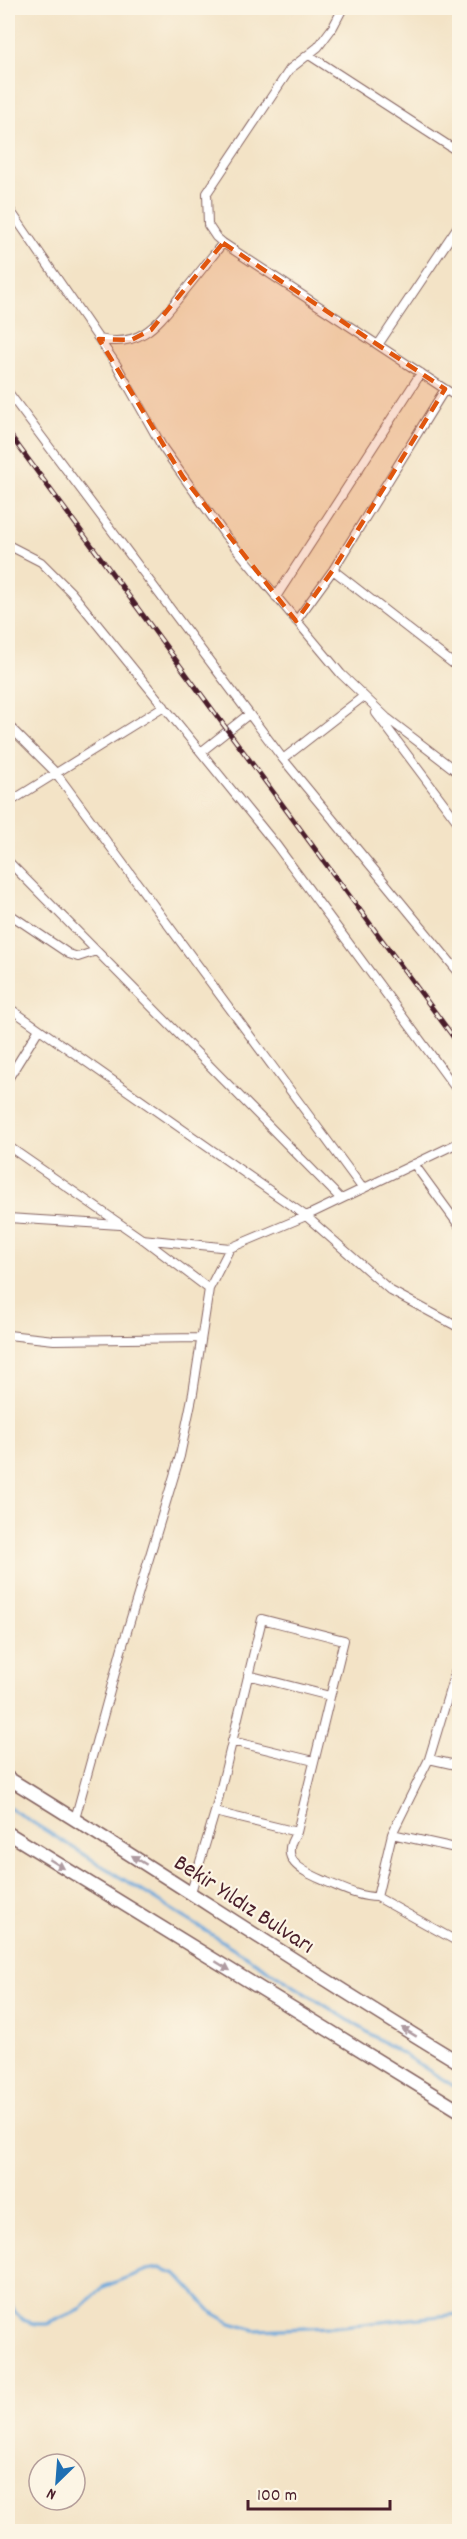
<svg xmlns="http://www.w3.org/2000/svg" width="467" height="2539" viewBox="0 0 467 2539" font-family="Dekko,sans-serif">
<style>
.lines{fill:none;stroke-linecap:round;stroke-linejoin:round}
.stream{stroke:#6aa7dc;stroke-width:3}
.minor-casing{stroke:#856461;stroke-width:10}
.primary-casing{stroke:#856461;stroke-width:15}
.minor{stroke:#fff;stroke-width:8}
.primary{stroke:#fff;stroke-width:12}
.rail-casing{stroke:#4a1f2b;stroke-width:5}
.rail{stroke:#fcf5e5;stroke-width:3;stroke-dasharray:9;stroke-linecap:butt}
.oneway{fill:#ae9aa0}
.marked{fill:#e0560e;fill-opacity:0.2;stroke:#e0560e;stroke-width:4.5;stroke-dasharray:12 8;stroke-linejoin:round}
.labels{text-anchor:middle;stroke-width:4.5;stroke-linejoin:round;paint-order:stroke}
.street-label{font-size:24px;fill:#4a1f2b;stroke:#fcf5e5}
</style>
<rect width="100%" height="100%" fill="#fcf5e5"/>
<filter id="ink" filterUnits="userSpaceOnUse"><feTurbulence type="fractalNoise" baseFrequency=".0167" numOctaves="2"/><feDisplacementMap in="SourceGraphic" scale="12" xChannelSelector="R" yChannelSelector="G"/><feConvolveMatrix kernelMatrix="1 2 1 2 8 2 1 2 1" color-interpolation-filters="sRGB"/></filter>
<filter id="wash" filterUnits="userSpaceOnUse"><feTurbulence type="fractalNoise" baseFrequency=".008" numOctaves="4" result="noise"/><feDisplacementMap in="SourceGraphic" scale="24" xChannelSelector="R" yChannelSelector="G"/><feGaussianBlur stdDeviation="1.35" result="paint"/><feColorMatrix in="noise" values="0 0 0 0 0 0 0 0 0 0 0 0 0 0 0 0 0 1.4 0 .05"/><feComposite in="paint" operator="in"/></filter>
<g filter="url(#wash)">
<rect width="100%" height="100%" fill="#f3e3c6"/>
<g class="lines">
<path class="stream" d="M8,1807L460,2090
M8,2298L15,2312L23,2320L36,2324H47L80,2310L103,2287L147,2270L159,2268L177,2274L213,2313L231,2323L255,2330L332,2327L460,2314"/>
</g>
</g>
<g filter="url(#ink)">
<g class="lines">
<g class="minor-casing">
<path id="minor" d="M343,8L333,27L318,47L290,69L207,193L208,225L216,237L223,243L460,399
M309,55L460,153
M8,207L116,364L163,448L225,535L341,674L387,718L460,774
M99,339C141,349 158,323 182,294C196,277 209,260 223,243
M378,345L460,223
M8,392L283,759L460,974
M8,545L41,562L71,592L277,846L460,1094
M333,570L460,669
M276,597L421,373
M296,621L333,570L445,389
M376,713L460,825
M8,725L56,773L363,1189
M201,752L249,714
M283,759L364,696L365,699
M8,803L164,706
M8,861L341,1199
M8,913L69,954L78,957L96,951
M8,1007L306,1216L391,1291L460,1328
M8,1079L39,1029
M8,1146L142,1239L230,1248L306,1216L460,1142
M414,1164L460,1227
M8,1218L120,1225
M143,1239L209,1289
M8,1335L54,1340L200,1338
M248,1675L330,1696
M232,1741L314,1761
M429,1759L460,1766
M215,1812L297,1832
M75,1819L121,1651L180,1456L193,1393L209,1289L230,1248
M392,1834L460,1849
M191,1892L215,1812L262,1619L344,1640L297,1832C276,1862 305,1872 327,1882C344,1889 359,1897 377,1897L460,1943
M377,1897L392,1834L429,1759L460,1656"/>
</g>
<g class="primary-casing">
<path id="primary" d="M8,1778C160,1871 307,1971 460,2063
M8,1833L460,2111"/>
</g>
<use href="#minor" class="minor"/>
<use href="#primary" class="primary"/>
<g class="rail-casing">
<path id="rail" d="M8,432L460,1046"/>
</g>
<use href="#rail" class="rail"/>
</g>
<defs><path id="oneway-solid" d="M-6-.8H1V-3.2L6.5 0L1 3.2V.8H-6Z" transform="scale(1.5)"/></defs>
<g class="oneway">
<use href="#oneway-solid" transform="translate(139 1860) rotate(-148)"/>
<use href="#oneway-solid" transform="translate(57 1864) rotate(32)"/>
<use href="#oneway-solid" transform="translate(223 1966) rotate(32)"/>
<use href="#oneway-solid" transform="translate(409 2032) rotate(-149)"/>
</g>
</g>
<path class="marked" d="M223,243L445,389L333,570L296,621L183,477L99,339L131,340L151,330Z"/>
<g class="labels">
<g class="street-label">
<text transform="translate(245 1903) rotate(33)" y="8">Bekir Yıldız Bulvarı</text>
</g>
</g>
<rect width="467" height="2539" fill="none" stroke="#fcf5e5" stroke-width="30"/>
<g transform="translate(57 2482) rotate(205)"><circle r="28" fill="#fcf5e5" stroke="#b59f9b" stroke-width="1.5"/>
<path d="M0-4.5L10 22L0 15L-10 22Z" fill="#1f6fb2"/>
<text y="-9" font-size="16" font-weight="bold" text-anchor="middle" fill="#4a1f2b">N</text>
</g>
<path d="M248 2500v9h142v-9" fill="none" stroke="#4a1f2b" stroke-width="3"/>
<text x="257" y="2500" font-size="18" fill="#4a1f2b" stroke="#fcf5e5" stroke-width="4.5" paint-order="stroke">100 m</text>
</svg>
